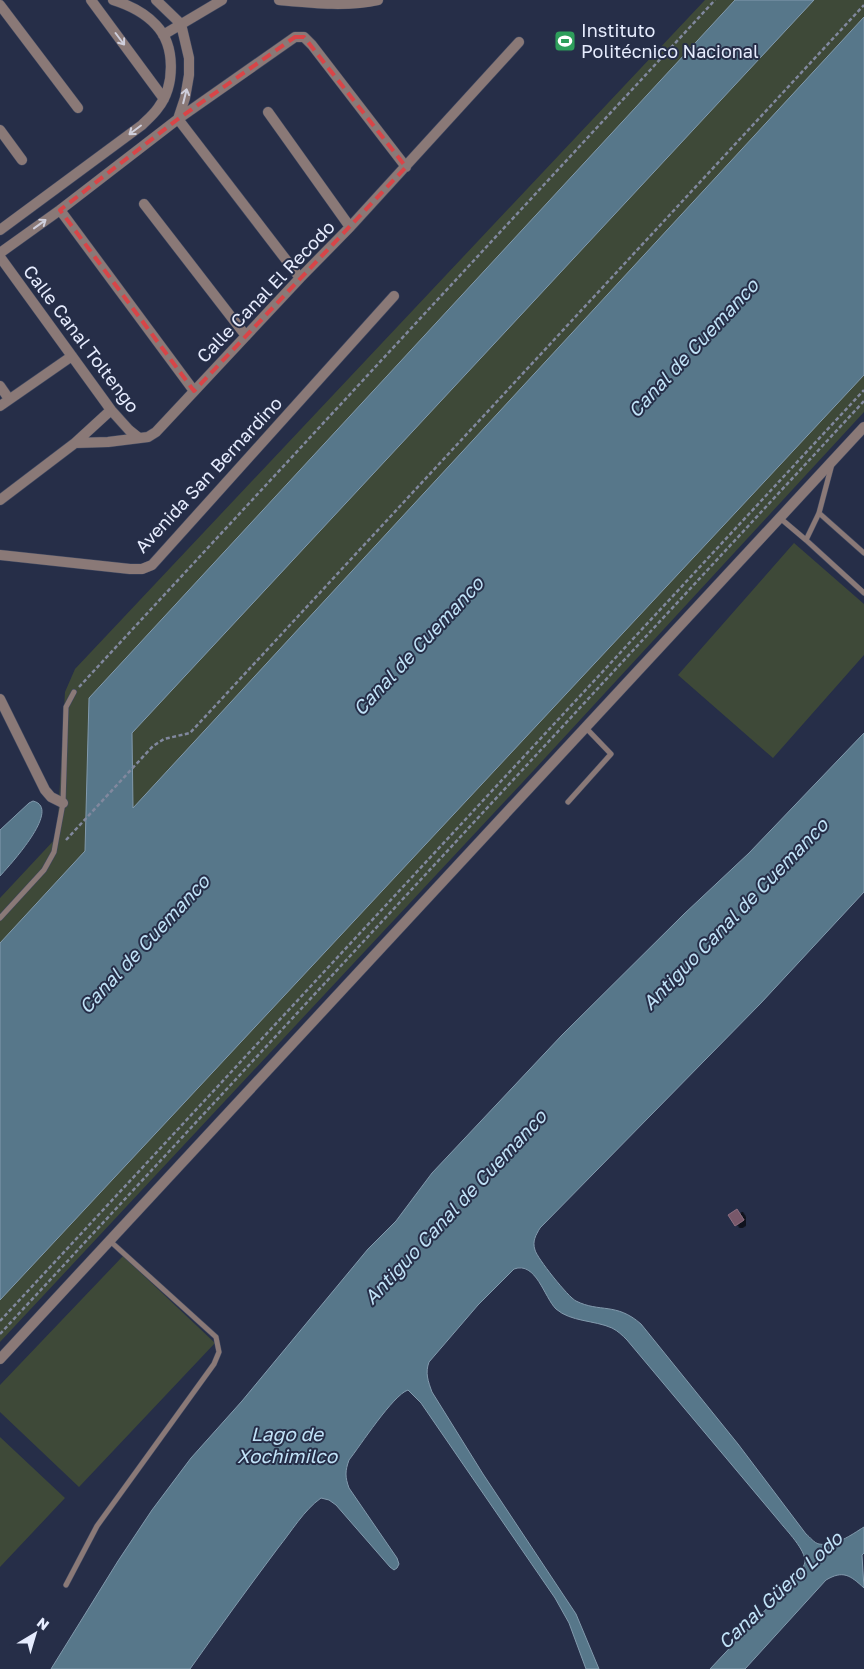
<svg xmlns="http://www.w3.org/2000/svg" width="864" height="1669" viewBox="0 0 864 1669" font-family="'Golos Text',sans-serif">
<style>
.green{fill:#3e4938}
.water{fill:#57778a;stroke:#829aad}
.building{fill:#78596a;stroke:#8d6d7f;filter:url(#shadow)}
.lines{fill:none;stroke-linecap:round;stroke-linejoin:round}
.lane-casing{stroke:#414961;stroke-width:6}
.street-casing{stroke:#414961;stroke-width:11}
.path{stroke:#81889e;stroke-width:2.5;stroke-dasharray:4 2.5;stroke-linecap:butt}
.lane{stroke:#8a7977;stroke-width:5}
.street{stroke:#8a7977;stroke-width:10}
.oneway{stroke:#cfcfdc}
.marked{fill:none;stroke:#d84548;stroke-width:4;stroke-dasharray:10 6;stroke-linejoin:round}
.labels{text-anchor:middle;stroke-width:4;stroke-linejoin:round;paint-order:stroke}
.poi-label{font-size:18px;fill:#e6ecfe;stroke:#262e48;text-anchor:start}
.street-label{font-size:18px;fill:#e6ecfe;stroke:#262e48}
.water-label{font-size:19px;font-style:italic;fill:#c1e3f8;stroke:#262e48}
</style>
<defs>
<filter id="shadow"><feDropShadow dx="5.5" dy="3" stdDeviation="0" flood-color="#0009"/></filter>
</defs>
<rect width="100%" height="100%" fill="#262e48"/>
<path class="green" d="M705,0H864V412L522,783L0,1342V898L57,837L65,692L75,669Z
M794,543L864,604V655L773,758L678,675Z
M123,1256L215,1343L79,1487L0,1412V1385Z
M0,1437L65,1498L0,1567Z"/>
<path class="water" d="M735,0H814L132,733L133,808L864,17V375L0,1300V943L85,851L89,698Z
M864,733V892L761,1003L540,1228C536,1235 532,1241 535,1250C537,1258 568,1297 576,1301C600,1313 616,1302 641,1324L738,1444L806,1534C810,1537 814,1543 819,1544C835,1547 851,1535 864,1527V1553L862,1555L864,1588C850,1575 843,1570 826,1580L745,1669H710L800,1573C802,1569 804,1566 805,1562C806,1550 786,1530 779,1521L627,1340C622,1335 618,1331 612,1328C594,1320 571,1322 556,1309C544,1297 536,1261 514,1269L478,1305L429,1362C425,1373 428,1381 432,1392L483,1474L576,1614L599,1669H586L569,1623L555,1598L421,1403L408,1390C393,1395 360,1446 349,1460C345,1471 345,1477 349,1488L397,1558L399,1564L397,1568L394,1570L390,1567L336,1505L329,1500L321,1498C304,1510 291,1532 278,1548C248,1588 219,1628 190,1669H51L118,1561L152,1510L191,1458L242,1401L368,1249L396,1221L432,1173L562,1035L684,914L749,853Z
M33,801C63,808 9,866 0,876V830L29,803Z"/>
<path class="building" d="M737,1209L744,1220L735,1226L728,1215Z"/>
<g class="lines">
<g class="lane-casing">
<path id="lane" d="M832,464L819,513L806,540L864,593
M819,513L864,553
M780,518L806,540
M568,802L611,754L586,728
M0,918L44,870L54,852L63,803L66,707L74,692
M66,1585L97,1526L214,1364L219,1352L216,1337L110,1241"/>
</g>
<g class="street-casing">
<path id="street" d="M91,0L164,99
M279,0C311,3 347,7 378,0
M0,5L78,108
M163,35L222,0
M268,112L350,227
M0,130L22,160
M144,204L246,336
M60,210L194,391
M0,230L142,125C147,120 154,114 158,108C175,86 176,46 156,25C145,13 129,5 113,0
M0,253L60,210L178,119L185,98L189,75V58L181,24L156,0
M0,257L111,410L129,430L139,438
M300,278L178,119L295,37H304L312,45L406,167
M0,386L9,399
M0,406L72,356
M75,443L111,410
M0,500L75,443L108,442L148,437L156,432L300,278L350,227L519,42
M0,555L130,569H142L152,565L394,296
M0,699L45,790L51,797L63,803
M0,1359L864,427"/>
</g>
<path class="path" d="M79,687L715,0
M66,840L153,746L164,739L190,733L864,5
M0,1321L864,390
M0,1334L864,401"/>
<use href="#lane" class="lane"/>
<use href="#street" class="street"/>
</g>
<defs><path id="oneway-shaft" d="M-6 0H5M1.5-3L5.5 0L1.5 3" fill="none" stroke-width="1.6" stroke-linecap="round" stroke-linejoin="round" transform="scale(1.25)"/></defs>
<g class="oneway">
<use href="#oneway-shaft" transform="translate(120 39) rotate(53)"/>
<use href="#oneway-shaft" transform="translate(185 96) rotate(-76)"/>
<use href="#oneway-shaft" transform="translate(135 130) rotate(143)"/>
<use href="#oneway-shaft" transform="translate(40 224) rotate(-36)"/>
</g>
<path class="marked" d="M295,37H304L406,167L194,391L60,210L178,119Z"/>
<defs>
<g id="stadium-square" transform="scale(1.125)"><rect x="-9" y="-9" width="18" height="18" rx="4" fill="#2e9e5b" stroke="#262e48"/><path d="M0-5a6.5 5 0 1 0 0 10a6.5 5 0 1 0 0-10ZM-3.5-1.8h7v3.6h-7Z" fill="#fff"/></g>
</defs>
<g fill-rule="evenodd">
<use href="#stadium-square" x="565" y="41"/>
</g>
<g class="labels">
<g class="poi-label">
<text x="581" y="37">Instituto<tspan x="581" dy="21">Politécnico Nacional</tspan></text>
</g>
<g class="street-label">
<text transform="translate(266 292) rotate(-46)" y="6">Calle Canal El Recodo</text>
<text transform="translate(81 339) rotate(53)" y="6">Calle Canal Toltengo</text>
<text transform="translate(209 475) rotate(-47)" y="6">Avenida San Bernardino</text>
</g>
<g class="water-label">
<text transform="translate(693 348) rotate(-47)" y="7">Canal de Cuemanco</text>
<text transform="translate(418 646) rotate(-47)" y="7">Canal de Cuemanco</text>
<text transform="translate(735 914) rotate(-46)" y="7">Antiguo Canal de Cuemanco</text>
<text transform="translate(144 944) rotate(-47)" y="7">Canal de Cuemanco</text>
<text transform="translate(455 1207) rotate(-47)" y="7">Antiguo Canal de Cuemanco</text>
<text x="287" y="1441">Lago de<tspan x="287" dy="22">Xochimilco</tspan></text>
<text transform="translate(780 1590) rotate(-43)" y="7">Canal Güero Lodo</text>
</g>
</g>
<g transform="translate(35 1634) rotate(38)" stroke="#262e48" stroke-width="4" paint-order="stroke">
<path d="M0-4L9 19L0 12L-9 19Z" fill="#e6ecfe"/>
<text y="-8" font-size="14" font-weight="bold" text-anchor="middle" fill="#e6ecfe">N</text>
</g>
</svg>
